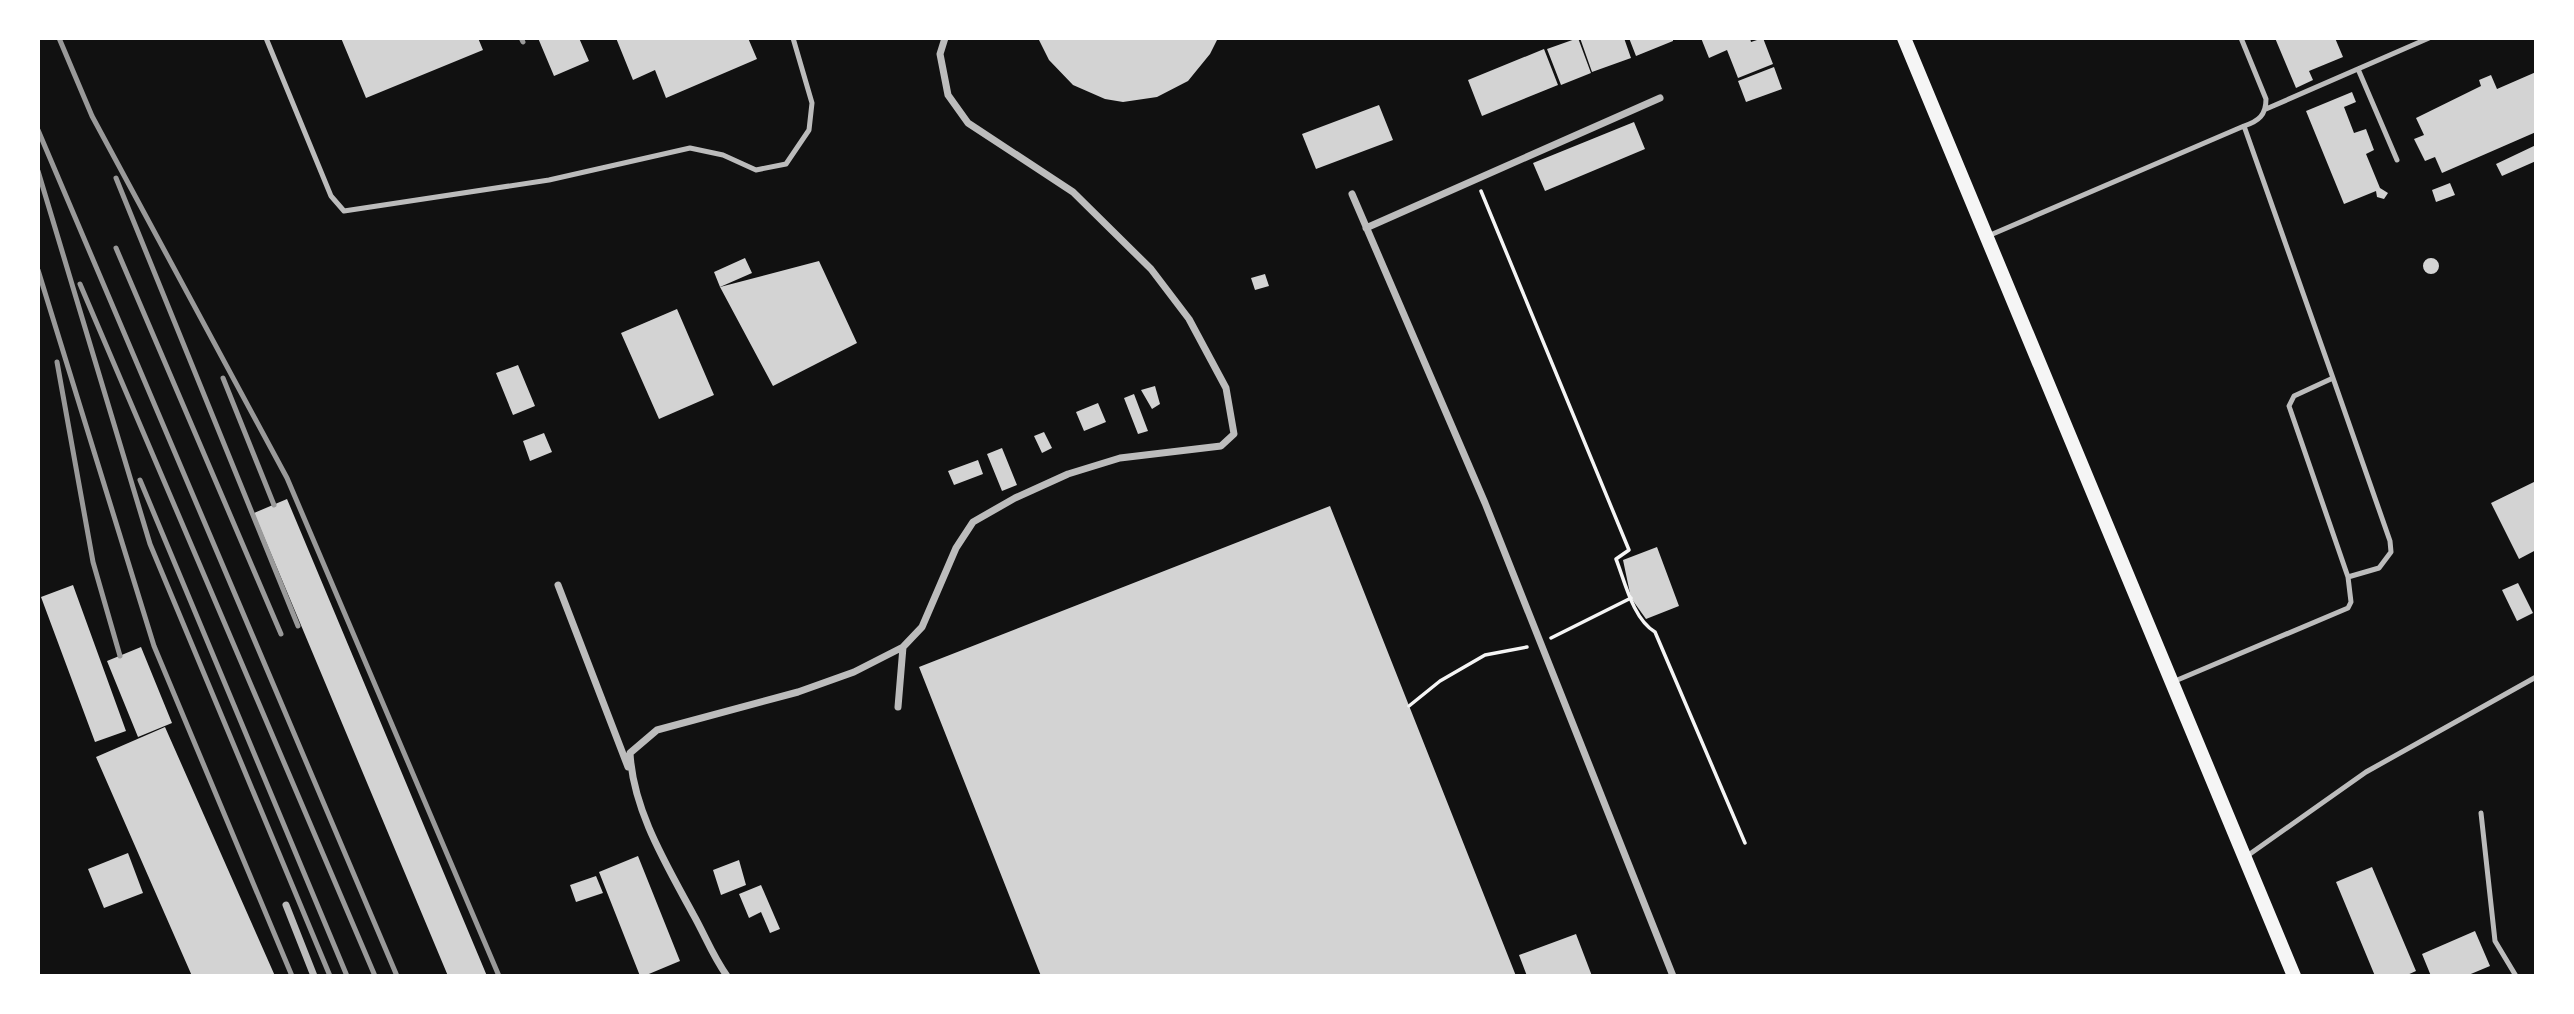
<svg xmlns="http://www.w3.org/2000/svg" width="2574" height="1014" viewBox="0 0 2574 1014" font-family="Rubik,sans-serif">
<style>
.building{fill:#d3d3d3}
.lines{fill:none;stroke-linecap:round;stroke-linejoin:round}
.path{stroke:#f5f5f5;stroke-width:3.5}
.service{stroke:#bcbcbc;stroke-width:5}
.minor{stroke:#bcbcbc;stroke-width:7}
.secondary{stroke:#f5f5f5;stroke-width:14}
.rail{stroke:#9a9a9a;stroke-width:5}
</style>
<rect width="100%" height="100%" fill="#111"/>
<path class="building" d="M341,38H478L483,50L366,98Z
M538,38H579L589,61L554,76Z
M616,38H748L757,59L666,98L655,70L633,80Z
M1038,38H1218L1210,54L1188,81L1157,97L1123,102L1105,99L1073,85L1049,60Z
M1578,38L1591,73L1561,85L1547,49Z
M1580,38H1624L1631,58L1592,72Z
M1629,38H1673V41L1636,56Z
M1701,38H1750L1751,42L1763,38L1773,64L1738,78L1727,50L1709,58Z
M2275,38H2335L2343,57L2309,71L2313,80L2296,88Z
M1544,49L1558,85L1482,116L1468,80Z
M1774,67L1782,89L1746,102L1738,81Z
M2536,72V132L2442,173L2435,157L2425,161L2414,139L2424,135L2416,118L2481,86L2479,80L2491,75L2497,89Z
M2352,92L2356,102L2344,107L2354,133L2366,129L2374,150L2366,154L2380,188L2388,193L2384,199L2377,197L2376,191L2344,204L2306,111Z
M1379,105L1393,140L1316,169L1302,134Z
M1634,122L1645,149L1545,191L1533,163Z
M2536,145V161L2502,176L2496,164Z
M2450,183L2455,195L2436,202L2432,190Z
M2423 266a8 8 0 1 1 16 0a8 8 0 1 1-16 0Z
M745,258L752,273L720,287L714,272Z
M819,261L857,343L773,386L720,287Z
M1265,274L1269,286L1255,290L1251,278Z
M677,309L714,395L659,419L621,333Z
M518,365L535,406L513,415L496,373Z
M1155,386L1160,404L1152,409L1141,390Z
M1134,394L1148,431L1138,434L1124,398Z
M1098,403L1106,422L1084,431L1076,412Z
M1044,432L1052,448L1042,453L1034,436Z
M544,433L552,452L530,461L523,441Z
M1002,448L1017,485L1002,491L987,454Z
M978,460L983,474L954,485L948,471Z
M2536,481V550L2519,559L2491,503Z
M287,499L487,976H448L254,513Z
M1330,506L1516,976H1041L919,667Z
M1657,547L1679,606L1646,619L1631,598L1623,560Z
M2518,583L2533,613L2517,621L2502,590Z
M73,585L126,731L95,742L41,597Z
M141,647L172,723L138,737L107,661Z
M165,727L275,976H192L96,757Z
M128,853L143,893L104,908L88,869Z
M638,856L680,961L644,976H640L599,872Z
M739,860L746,885L721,895L713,870Z
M2372,867L2416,971L2405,976H2375L2336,882Z
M596,876L603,893L576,902L570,885Z
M761,885L780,929L770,933L761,912L749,918L739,894Z
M2475,931L2490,966L2466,976H2431L2422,954Z
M1576,934L1592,976H1527L1519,955Z"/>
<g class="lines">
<path class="path" d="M1481,191L1629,550L1616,559C1625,582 1633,619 1655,632L1745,843
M1551,638L1631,598
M1409,706L1440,681L1485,655L1527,647"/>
<path class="service" d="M266,38L331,196L344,211L549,180L690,148L723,155L756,170L786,164L809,130L812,103L793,38
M2241,38L2266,99C2266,115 2259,121 2244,126
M2358,69L2397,160
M2266,109L2429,38
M1988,236L2244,126L2333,378L2294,396L2289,406L2348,577L2351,602L2348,608L2175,681
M2333,378L2390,541L2391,552L2379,568L2348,577
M2481,813L2495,941L2516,976
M2247,856L2366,772L2536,677"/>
<path class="minor" d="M1352,194L1485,503L1673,976
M1366,228L1660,98
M558,585L628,767
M898,707L903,647L922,627L956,548L973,522L1015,498L1068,474L1120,458L1221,446L1234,434L1226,388L1189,319L1151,269L1073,192L968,123L948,95L940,54L945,38
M286,905L314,976
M727,976C712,955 705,935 693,914C666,864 633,810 630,753L657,730L798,692L854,672L903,647"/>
<path class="secondary" d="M1904,38L2294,976"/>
<path class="rail" d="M59,38L92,116L287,478L499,976
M521,38L523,42
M38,130L397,976
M38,171L150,544L330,976
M116,178L298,626
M116,248L281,634
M38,270L154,646L292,976
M80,284L375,976
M57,362L93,562L120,656
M223,378L274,505
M140,480L347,976"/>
</g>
<rect width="2574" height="1014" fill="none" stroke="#ffffff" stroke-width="80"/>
</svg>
